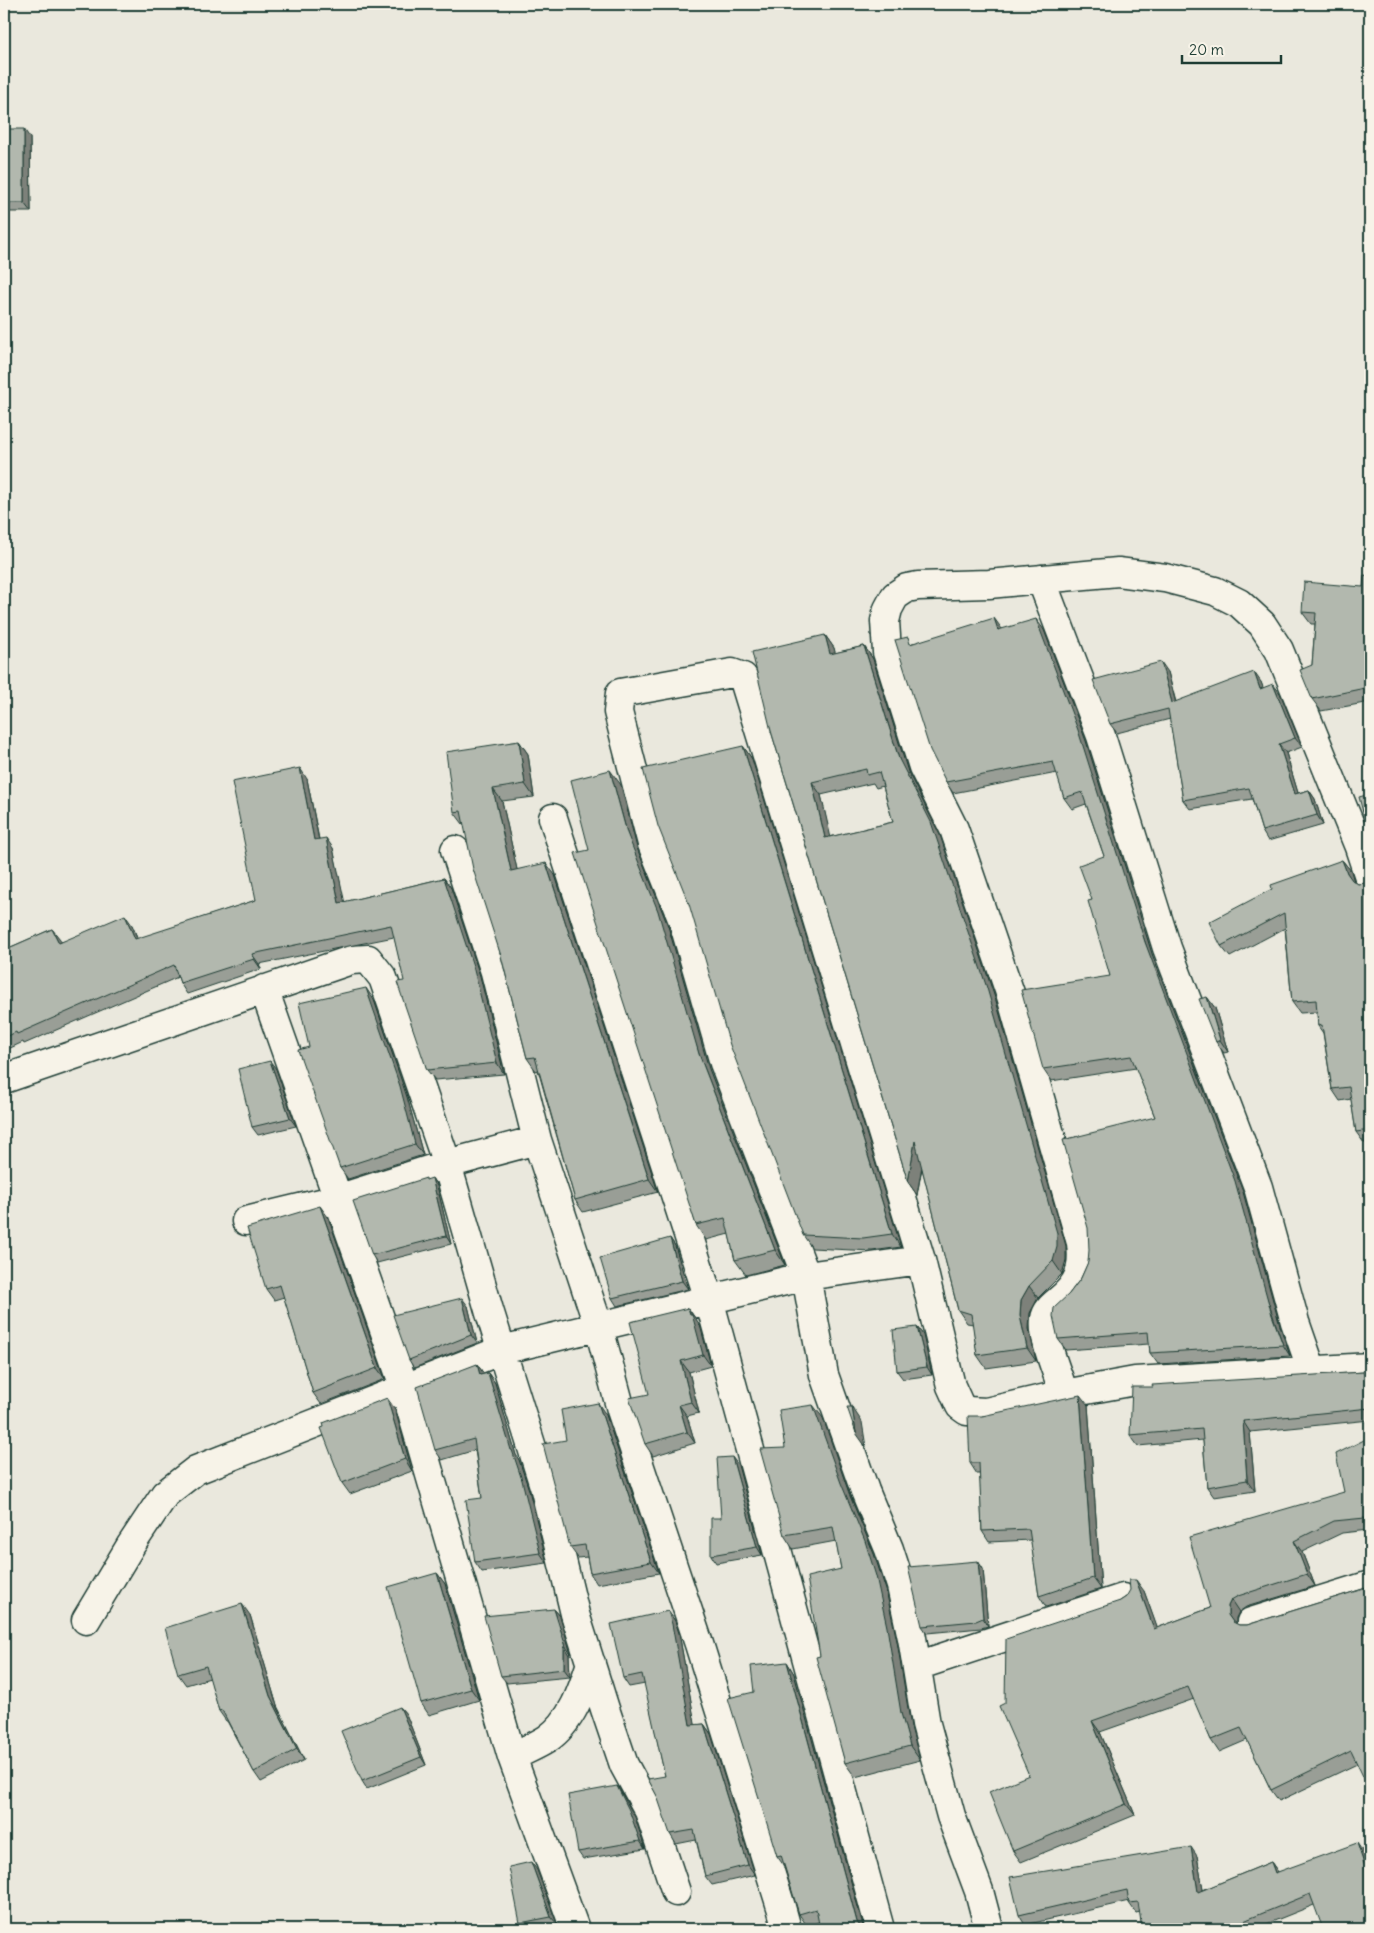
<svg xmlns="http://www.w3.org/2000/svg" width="1374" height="1933" viewBox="0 0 1374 1933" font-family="Delius,sans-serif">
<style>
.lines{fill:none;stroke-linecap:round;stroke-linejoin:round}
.street-casing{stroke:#1f3d34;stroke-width:31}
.street{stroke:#f7f3e8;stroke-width:28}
.wall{fill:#999e96;stroke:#1f3d34;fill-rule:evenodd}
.shaded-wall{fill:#7d817a;stroke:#1f3d34}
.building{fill:#b2b8ae;stroke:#1f3d34;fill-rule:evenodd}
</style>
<rect width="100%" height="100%" fill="#eae8dd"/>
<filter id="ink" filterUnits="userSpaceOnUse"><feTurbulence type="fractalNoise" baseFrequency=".02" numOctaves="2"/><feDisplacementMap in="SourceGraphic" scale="10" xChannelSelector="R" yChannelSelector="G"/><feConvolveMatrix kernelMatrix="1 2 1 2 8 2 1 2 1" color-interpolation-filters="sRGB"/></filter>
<g filter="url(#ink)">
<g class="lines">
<g class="street-casing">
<path id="street" d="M1041,579L1101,736L1167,948L1258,1187L1295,1322L1312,1371
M553,818L709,1299L880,1929
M455,850L495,972L537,1140L599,1328L621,1410L699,1644L781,1907L787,1929
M264,989L405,1389L512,1757L575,1929
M4,1079L351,960L368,959L383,978L447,1164L489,1310L544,1486L575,1614L605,1709L624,1765L649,1811L676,1892
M246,1221L337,1199L447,1164L537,1140
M1064,1394C1058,1373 1042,1340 1045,1319C1046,1311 1052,1306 1058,1301C1079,1284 1084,1270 1081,1243L1011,996L954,829L923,767L887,652L885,621L888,609L895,596L907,588L918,586L989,584L1118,572L1165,578L1215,591L1239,603L1262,624L1279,650L1359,847L1370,880
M86,1620L131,1545L165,1494L196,1470L502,1350L806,1276L921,1260
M1251,1622L1370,1585
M917,1666L1123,1598
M512,1757C523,1751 536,1746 547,1739C572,1722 582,1691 591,1663
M989,1929L979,1891L951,1816L926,1724L912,1638L901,1586L889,1549L865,1491L824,1375L806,1276L724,1063L683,921L652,844L618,712L620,693L732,673L743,677L921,1260L951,1386L960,1406L967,1411L986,1412L1064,1394L1135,1381L1370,1367"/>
</g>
<use href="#street" class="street"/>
</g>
<path class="wall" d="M4,129L30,138L31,212H4Z
M1370,576V702L1321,711L1312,699V665L1315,624H1311L1302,612L1363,587Z
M1002,629L1044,630L1086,741L1152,954L1243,1192L1280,1326L1290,1356L1158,1364L1150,1353L1149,1344L1066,1350L1058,1339L1069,1294L1081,1278L1155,1117L1136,1068L1051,1081L1043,1069L1110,976L1092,900L1104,856L1086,804L1072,809L1064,798L1057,773L953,793L946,782L912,643Z
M825,635L834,648L835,653L864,646L873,659L908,772L940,835L996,1001L1066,1246V1260L1062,1274L1038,1298L1030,1313L1029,1329L1036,1361L986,1368L977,1355L973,1324L967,1323L958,1310L922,1168L917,1195L908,1182L771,731ZM873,783L876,788L883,786L893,822L830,837L821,795Z
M1168,672L1176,702L1261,682L1263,688L1280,693L1302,747L1286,753L1298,793L1309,790L1315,799L1323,825L1268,841L1262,831L1252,799L1190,809L1183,800L1170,719L1117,733L1110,724Z
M519,741L528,754L534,797L502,801L517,870L555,875L658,1192L583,1212L575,1200L538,1070L536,1071L527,1058L501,956L464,824H463L454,812Z
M743,746L752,759L901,1247L872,1251L812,1248L803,1235Z
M307,779L319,839L333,848L344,902L444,878L451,888L480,976L504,1074L435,1080L427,1070L394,937L259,964L261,969L187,994L180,983L178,977L24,1044L23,1042L4,1051V950L52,929L61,942L132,925L138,939L256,900Z
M621,785L637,848L668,926L709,1069L785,1265L746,1275L735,1260L729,1234L706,1240L696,1225L589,850Z
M1342,860L1351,871L1354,881L1358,884L1366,883L1370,881V1142L1364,1143L1356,1132L1351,1099L1340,1101L1332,1089L1323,1033L1318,1026L1317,1012L1300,1013L1292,1002L1285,928L1230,957L1221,946Z
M1207,997L1215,1008L1228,1052L1224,1053L1216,1042Z
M374,1000L407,1097L423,1155L348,1179L340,1168L309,1047Z
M276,1069L296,1126L258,1135L252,1127Z
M432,1178L437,1186L451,1244L377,1263L372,1255Z
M328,1217L385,1379L321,1404L313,1393L284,1297L274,1300L266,1289Z
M670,1238L675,1246L688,1289L617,1306L612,1298Z
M468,1306L477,1343L414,1368L409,1360Z
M688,1308L700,1325L711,1366L689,1372L699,1413L687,1416L695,1443L653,1456L645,1444L649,1394Z
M917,1327L923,1335L932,1375L903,1379L897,1371Z
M477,1364L484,1374L488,1373L495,1383L516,1455L519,1460L529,1490L547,1563L482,1572L475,1562L482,1498L475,1450L442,1460L435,1450Z
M1370,1370V1420L1250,1432L1255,1491L1214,1497L1207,1487L1203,1440L1138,1446L1130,1435L1153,1387L1364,1372Z
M1088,1405L1101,1589L1046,1607L1039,1596L1031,1540L989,1542L982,1531L980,1474H977L970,1463L982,1416Z
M395,1409L412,1471L350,1494L342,1483Z
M606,1415L659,1573L597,1584L590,1573L587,1557L578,1558L570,1547L566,1440Z
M823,1418L850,1496L874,1554L886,1590L897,1641L911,1727L920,1760L855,1777L845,1763L820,1656L841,1569L836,1541L793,1549L784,1535L785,1448Z
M1370,1437L1368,1530L1342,1533L1302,1552L1315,1586L1246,1607L1239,1612L1236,1618V1624L1239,1625H1247L1366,1588L1357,1764L1279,1801L1271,1790L1247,1740L1219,1752L1211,1740L1194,1699L1100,1732L1135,1815L1021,1862L1013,1851L1029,1775L1005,1703L1120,1601L1126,1597L1144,1591L1157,1628L1210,1608L1344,1492Z
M738,1465L762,1555L716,1563L711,1555Z
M978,1561L983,1569L988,1626L981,1628L927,1633L922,1626Z
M437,1573L445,1584L479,1700L429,1715L421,1703Z
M554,1609L560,1616L571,1654L569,1655L570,1677L507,1683L501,1676Z
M668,1611L675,1621L679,1633L695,1725L704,1724L711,1734L755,1875L712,1885L705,1876L696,1840L676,1844L670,1834L665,1776L645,1684L629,1687L623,1678Z
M250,1615L277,1706L304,1760L261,1782L254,1772L227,1721H226L219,1711L210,1678L186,1685L178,1674Z
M787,1662L794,1674L864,1929H820L819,1922L807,1926L799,1914L784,1866L777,1856L754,1692Z
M400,1707L406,1714L426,1765L367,1789L362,1781Z
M617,1786L622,1794L635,1817L645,1849L583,1859L578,1852Z
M1363,1852L1314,1905L1254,1929H1142L1140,1912L1136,1913L1129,1903V1901L1025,1925L1019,1915L1197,1856L1203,1890L1271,1862L1278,1872Z
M537,1870L557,1924L535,1929H525L520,1923Z"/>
<path class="shaded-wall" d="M24,129L30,138L31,212L24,203Z
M994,618L1002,629L998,630Z
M1036,619L1044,630L1086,741L1152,954L1243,1192L1280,1326L1290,1356L1283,1345L1145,942Z
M825,635L834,648L839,667L830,654Z
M864,646L873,659L908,772L940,835L996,1001L1066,1246V1260L1062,1274L1053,1261L899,759Z
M1161,662L1168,672L1178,712L1172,703Z
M1254,672L1261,682L1267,698L1260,689Z
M1273,684L1280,693L1302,747L1295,738Z
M519,741L528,754L534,797L525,784Z
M1279,744L1286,753L1301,803L1295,794Z
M743,746L752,759L901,1247L892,1234Z
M300,768L307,779L321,851L314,840Z
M610,770L621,785L637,848L668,926L709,1069L785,1265L775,1250L699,1054L627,833Z
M812,782L821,795L834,851L825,838Z
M493,789L502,801L520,883L511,871Z
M1309,790L1315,799L1323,825L1317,815Z
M326,838L333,848L347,913L339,903Z
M1342,860L1351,871L1355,885L1347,873Z
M546,863L555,875L658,1192L649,1179Z
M444,878L451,888L480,976L504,1074L497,1063Z
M125,915L132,925L142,950L135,939Z
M52,929L60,939L66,953L59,943Z
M252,954L259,964L261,969L254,959Z
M366,988L374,1000L407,1097L423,1155L415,1144Z
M1207,997L1215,1008L1228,1052L1220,1040Z
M270,1061L276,1069L296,1126L290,1118Z
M915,1141L924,1154L917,1195L908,1182Z
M432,1178L437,1186L451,1244L446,1236Z
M320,1206L328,1217L385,1379L377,1368Z
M670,1238L675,1246L688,1289L682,1281Z
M1029,1286L1038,1298L1030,1313L1029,1329L1036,1361L1027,1348L1020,1316L1021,1300Z
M462,1298L468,1306L477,1343L471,1335Z
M688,1308L700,1325L711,1366L703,1355Z
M917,1327L923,1335L932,1375L927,1367Z
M681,1361L689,1372L699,1413L691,1402Z
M477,1364L484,1374L480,1375Z
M488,1373L495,1383L516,1455L519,1460L529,1490L547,1563L540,1553Z
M1080,1395L1088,1405L1101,1589L1093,1578Z
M387,1398L395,1409L412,1471L405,1459Z
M598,1403L606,1415L659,1573L651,1562Z
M679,1405L687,1416L695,1443L687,1432Z
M813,1405L823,1418L850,1496L874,1554L886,1590L897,1641L911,1727L920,1760L910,1746Z
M852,1407L862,1422L866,1447L856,1433Z
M1243,1421L1250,1432L1255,1491L1247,1480Z
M732,1457L738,1465L762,1555L757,1547Z
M1294,1541L1302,1552L1315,1586L1307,1574Z
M978,1561L983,1569L988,1626L983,1618Z
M437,1573L445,1584L479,1700L471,1689Z
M1136,1580L1144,1591L1162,1641L1154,1629Z
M1231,1600L1239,1612L1236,1618V1627L1228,1615V1606Z
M242,1604L250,1615L277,1706L304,1760L297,1749L270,1696Z
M554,1609L560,1616L571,1654L566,1647Z
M668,1611L675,1621L679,1633L697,1735L690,1725Z
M564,1647L569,1655L570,1677L564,1669Z
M787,1662L794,1674L864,1929H862L857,1922Z
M400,1707L406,1714L426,1765L421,1757Z
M1092,1721L1100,1732L1135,1815L1126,1804Z
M704,1724L711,1734L755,1875L748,1865Z
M617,1786L622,1794L635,1817L645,1849L640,1841Z
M1357,1843L1363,1852L1370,1872V1882Z
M1191,1847L1197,1856L1205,1901L1198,1892Z
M531,1862L537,1870L557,1924L551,1917Z
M1271,1862L1278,1872L1275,1873Z"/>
<path class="building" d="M4,129H24V203H4Z
M1364,575L1370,576V687L1312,699L1300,670L1312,665L1316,613L1302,612L1304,582L1363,587Z
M994,618L998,630L1036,619L1078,730L1145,942L1235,1181L1272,1315L1283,1345L1150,1353L1148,1332L1058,1339L1053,1316L1054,1308L1069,1294L1081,1278L1088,1262L1089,1250L1088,1228L1063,1140L1155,1117L1131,1056L1043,1069L1021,990L1110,976L1088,901L1092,900L1079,865L1104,856L1082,792L1064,798L1053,762L946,782L930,750L895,640L908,637L910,644Z
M825,635L830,654L864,646L899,759L931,822L987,988L1057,1233V1247L1053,1261L1029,1286L1021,1300L1020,1316L1027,1348L977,1355L971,1314L958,1310L915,1141L908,1182L771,731L752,652ZM866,769L867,775L879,772L893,822L825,838L812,782Z
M1161,662L1172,703L1254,672L1260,689L1273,684L1295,738L1279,744L1295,794L1309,790L1317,815L1262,831L1249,788L1183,800L1168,709L1110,724L1093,680Z
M519,741L525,784L493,789L511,871L546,863L649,1179L575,1200L535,1057L527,1058L501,956L473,869L461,811L454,812L446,752Z
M743,746L892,1234L863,1238L803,1235L730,1045L689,904L658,826L643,769Z
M300,768L314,840L326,838L339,903L444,878L473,966L497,1063L427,1070L397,982L404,981L391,925L252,954L254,959L180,983L174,965L17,1034L16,1032L4,1038V950L52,929L59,943L125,915L135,939L256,900L232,782Z
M610,770L627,833L658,911L699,1054L775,1250L735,1260L725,1218L696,1225L575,853L589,850L571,780Z
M1370,794V840L1359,797Z
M1342,860L1347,873L1352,880L1358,884L1366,883L1370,881V1130L1356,1132L1349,1087L1332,1089L1322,1025L1318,1026L1316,1000L1292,1002L1284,913L1221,946L1209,922L1272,889L1271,885Z
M366,988L400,1086L415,1144L340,1168L298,1050L309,1047L299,1003Z
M1207,997L1220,1040L1216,1042L1199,999Z
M270,1061L290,1118L252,1127L238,1069Z
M426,1178V1180L432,1178L446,1236L372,1255L353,1201Z
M320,1206L377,1368L313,1393L280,1285L266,1289L247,1228Z
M670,1238L682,1281L612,1298L600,1258Z
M462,1298L471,1335L409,1360L393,1315Z
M688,1308L690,1314H692L703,1355L681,1361L691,1402L679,1405L687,1432L645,1444L629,1398L649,1394L630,1322Z
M917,1327L927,1367L897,1371L893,1330Z
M477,1364L480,1375L488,1373L511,1450H512L522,1480L540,1553L475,1562L466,1500L482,1498L474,1439L435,1450L417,1387Z
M1370,1370V1408L1243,1421L1247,1480L1207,1487L1202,1429L1130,1435L1132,1387H1153L1152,1385L1364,1372Z
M1080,1395L1093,1578L1039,1596L1029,1529L982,1531L979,1463H970L968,1416H982Z
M387,1398L405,1459L342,1483L321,1428L324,1427L323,1423Z
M598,1403L651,1562L590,1573L585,1545L570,1547L543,1444L566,1440L561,1410Z
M813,1405L841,1483L865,1541L876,1576L887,1627L901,1713L910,1746L845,1763L816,1657L820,1656L807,1577L841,1569L833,1527L784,1535L760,1449L785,1448L779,1410Z
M847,1407H852L856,1433Z
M1370,1437V1537L1365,1518L1334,1521L1294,1541L1307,1574L1238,1596L1231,1600L1228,1606V1615L1233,1622L1239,1625H1247L1366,1588L1370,1586V1791L1351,1751L1271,1790L1241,1728L1211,1740L1188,1687L1092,1721L1126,1804L1013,1851L989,1792L1029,1775L999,1706L1005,1703L1006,1639L1120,1601L1126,1597L1130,1590L1129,1580H1136L1154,1629L1210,1608L1189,1537L1344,1492L1336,1454Z
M732,1457L757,1547L711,1555V1518H721L717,1458Z
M978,1561L983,1618L976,1621L922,1626L908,1567Z
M437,1573L471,1689L421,1703L388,1587Z
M242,1604L270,1696L297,1749L254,1772L222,1710L219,1711L206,1666L178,1674L165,1628Z
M554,1609L566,1647H564V1669L501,1676L484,1616Z
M668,1611L672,1624L690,1725L704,1724L748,1865L705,1876L694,1830L670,1834L657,1796L648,1779L665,1776L642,1674L623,1678L611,1624Z
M787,1662L857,1922L862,1929H820L816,1909L799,1914L781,1855L777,1856L728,1698L754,1692L751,1666Z
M400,1707L421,1757L362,1781L341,1731Z
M617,1786L629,1810L640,1841L578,1852L568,1795Z
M1357,1843L1370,1882V1929H1323L1310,1894L1224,1929H1142L1138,1902L1129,1903L1127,1890L1019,1915L1010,1877L1191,1847L1198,1892L1271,1862L1275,1873Z
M531,1862L551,1917L520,1923L509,1867Z"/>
</g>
<rect width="1374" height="1933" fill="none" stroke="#f7f3e8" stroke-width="20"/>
<rect x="10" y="10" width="1354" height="1913" fill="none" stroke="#1f3d34" stroke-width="2" filter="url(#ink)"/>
<path d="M1182 55v8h99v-8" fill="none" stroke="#1f3d34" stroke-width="2.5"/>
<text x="1189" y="55" font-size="15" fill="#1f3d34" stroke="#f7f3e8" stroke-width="4" paint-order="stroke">20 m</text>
</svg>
